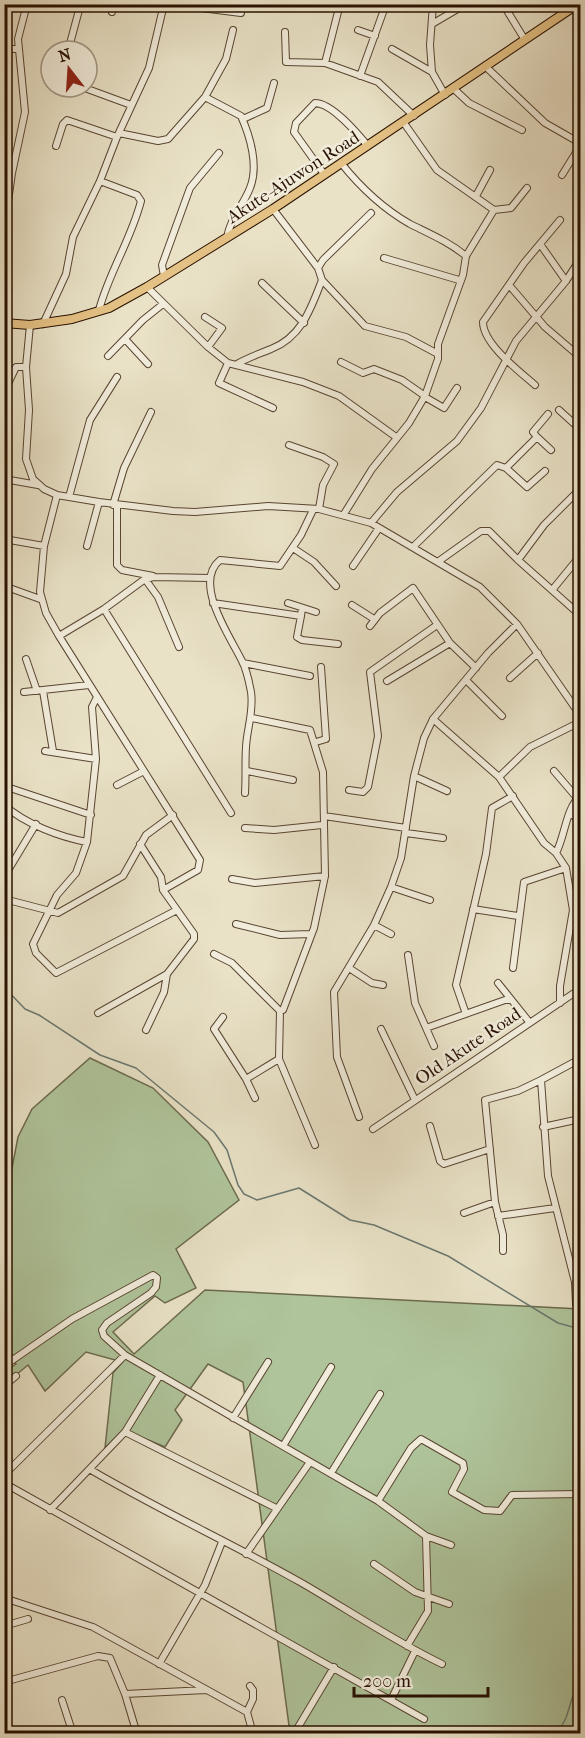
<svg xmlns="http://www.w3.org/2000/svg" width="585" height="1738" viewBox="0 0 585 1738" font-family="'IM FELL French Canon',serif">
<style>
.green{fill:#afc49b;stroke:#6c6a4e;stroke-width:1.5}
.lines{fill:none;stroke-linecap:round;stroke-linejoin:round}
.stream{stroke:#6b7870;stroke-width:1.5}
.minor-casing{stroke:#584532;stroke-width:8}
.major-casing{stroke:#281100;stroke-width:10}
.minor{stroke:#f1ecdb;stroke-width:6}
.major{stroke:#e4c184;stroke-width:8}
.labels{text-anchor:middle;stroke-width:5;stroke-linejoin:round;paint-order:stroke}
.street-label{font-size:18px;fill:#281100;stroke:#f1ecdb}
</style>
<rect width="100%" height="100%" fill="#e9e2c7"/>
<filter id="stains"><feTurbulence type="fractalNoise" baseFrequency=".00333" numOctaves="4"/><feColorMatrix values="0 0 0 0 .2 0 0 0 0 .09 0 0 0 0 .02 0 0 0 .5 -.17"/></filter>
<radialGradient id="worn" r=".72"><stop offset=".6" stop-color="#630" stop-opacity="0"/><stop offset="1" stop-color="#630" stop-opacity=".3"/></radialGradient>
<path class="green" d="M90,1058L153,1088L208,1142L239,1200L176,1249L196,1288L165,1303L155,1296L113,1332L134,1354L205,1290L580,1309V1733H290L243,1382L208,1364L175,1410L182,1420L165,1447L124,1430L105,1448L113,1373L127,1357L115,1360L86,1352L45,1391L28,1365L5,1384V1372L16,1364L5,1352L4,1165L12,1168L18,1137L32,1109Z"/>
<g class="lines">
<path class="stream" d="M4,987L25,1009L39,1015L100,1055L136,1068L214,1132L227,1150L238,1185L244,1194L257,1200L299,1188L350,1220L374,1225L448,1256L558,1323L580,1329
M557,1734L566,1718L580,1673"/>
<g class="minor-casing">
<path id="minor" d="M169,4L241,13
M503,4L525,40
M112,12L114,4
M432,24L461,7
M358,30L375,36
M285,32L286,62L325,63L378,82L414,116
M4,49H18
M392,49L432,72L445,95
M68,51L79,10L74,4
M325,63L340,4
M485,66L545,123L580,143
M432,72L430,45L433,4
M360,76L386,4
M82,87L131,105
M454,89L469,103L522,130
M205,97L241,116C250,136 259,166 250,188C243,206 230,218 227,238
M243,119L267,108L274,83
M404,123L437,170L494,210L511,208L527,188
M119,133L158,141L168,139L205,97L226,59L233,30
M56,146L63,124L67,120L117,137
M341,163C361,188 382,208 410,224C430,234 449,242 466,256
M324,174L294,132L296,123L315,103C332,103 357,133 368,146
M562,175L580,146
M476,196L490,170
M4,230L12,173L25,112L18,39L27,4
M540,244L566,281
M384,258L459,280
M318,268L323,260L371,213
M573,272L580,278
M164,276L162,265L190,188L219,153
M322,280L365,326L406,337L438,354
M262,283L304,323
M509,285L545,327L580,357
M147,287L208,347L228,363L303,382L339,396L396,437
M99,310C109,272 131,240 141,201L137,195L100,181
M205,317L222,328L208,347
M43,324L66,274L73,237L100,181L117,137L149,68L164,4
M30,325L26,367L29,410L26,459L33,479L44,489L57,495L99,502L173,511L195,512L268,506L319,509L371,523L480,587L517,624L580,715
M125,339L148,364
M108,356L143,320L163,304
M341,362L363,373L374,369L402,380L425,396
M228,363L219,383L273,408
M237,364C249,357 259,354 271,349C302,337 311,308 322,280L318,268L273,209
M535,385C519,371 483,344 483,322L524,263L560,220
M4,392L16,367H26
M425,397L444,408L457,388
M559,410L580,429
M537,437L551,450
M289,445L323,457L334,464L323,485L319,509
M506,468L537,437L533,432L548,414
M4,479L38,485
M57,495L44,546L40,592L46,613L59,636L200,860L198,870L163,890
M69,497L90,420L117,377
M113,505L124,468L151,412
M117,505V565L122,570L153,576
M344,514L372,469L409,423L425,396L438,359V344L463,275L466,256L494,210
M371,523L397,492L457,441L481,408L516,341L566,281L580,259
M4,539L44,546
M87,546L99,502
M414,546L497,465L506,468L527,487L545,471
M293,548L314,562L336,586
M518,560L544,525L580,489
M439,561L481,531H489L518,560L580,615
M353,566L379,528
M145,579L158,597L179,647
M4,586L40,599
M553,589L580,556
M213,603L301,616L302,608
M288,603L316,612
M352,605L374,619
M104,609L231,813
M301,616L297,637L302,640L338,644
M370,626L380,613L413,588L450,643L476,668
M59,636L104,609L145,579L154,577L210,578
M26,659L37,691
M243,663L310,676
M510,678L538,653
M387,681L450,643
M467,681L502,716
M43,691L53,751
M24,692L89,685
M97,697L92,707L96,759L87,842L76,873L57,895L33,944L36,953L56,973L177,910
M252,718L310,730L323,772L325,876L314,928L283,1010L280,1011
M433,719L499,777L544,843L556,853L566,868L573,910L560,986V1003
M316,742L326,739L321,667
M45,751L96,759
M247,771L293,780
M554,771L577,798
M414,776L447,791
M499,777L530,747L580,722
M117,785L144,771
M10,788L91,815
M349,790L363,792L368,787L378,736L370,672L437,625
M245,793C246,777 245,762 246,747C247,728 254,711 251,692C249,682 247,670 242,661C231,638 192,583 220,560L280,566L301,535L313,510
M4,805C25,824 60,837 87,842
M570,813L580,821
M324,816L406,828
M245,828L274,830L322,825
M406,833L443,838
M556,853C565,836 566,808 580,796
M4,877L36,824
M232,879L255,883L325,876
M391,887L430,900
M4,899L58,913L123,876L146,835L173,815
M473,909L518,916
M236,924L280,935L311,934
M374,925L391,934
M214,954L232,963L280,1011L279,1059L315,1145
M408,955L415,1003L434,1046
M349,968L372,983L383,985
M513,968L524,882L566,868
M498,983L530,1023
M98,1013L167,974L194,939V934L163,890L161,877L140,844
M466,1014L456,985L486,854L492,808L513,796
M223,1017L214,1029L246,1079L255,1098
M426,1028L505,1000H511
M381,1029L415,1100
M146,1030L164,992L167,974
M246,1079L279,1059
M359,1117L337,1057L334,992L374,925L391,887L401,858L414,776L424,738L433,719L488,653L517,624
M430,1126L440,1161L444,1164L490,1149
M543,1127L580,1119
M373,1129L580,989
M464,1213L495,1202
M498,1216L555,1208
M503,1251V1235L495,1202L485,1100L518,1091L541,1080
M576,1304L575,1282L548,1176L541,1080L580,1059
M4,1351L13,1360
M4,1366L72,1319L153,1275L157,1278L156,1287L151,1293L107,1323L102,1330L104,1336L125,1355L378,1501L426,1536L428,1611L407,1646
M4,1386L16,1376
M233,1418L268,1362
M125,1432L276,1508
M283,1446L331,1367
M91,1470C159,1510 231,1543 300,1582C347,1609 392,1640 442,1664
M331,1473L380,1394
M4,1475L125,1355
M4,1483L424,1719
M378,1501L411,1448L421,1439L463,1463L464,1469L452,1492L484,1510L500,1511L512,1495L580,1494
M50,1510L125,1432L160,1375
M426,1536L451,1545
M246,1554L310,1462
M374,1564L415,1592L449,1604
M4,1598L93,1627L247,1712L253,1734
M4,1626L28,1619
M159,1664L205,1585L222,1542
M4,1682L98,1656L110,1658L125,1694L137,1734
M125,1694L206,1690
M62,1700L73,1734
M391,1700L415,1651
M247,1712L253,1699V1690L250,1686
M294,1734L334,1667"/>
</g>
<g class="major-casing">
<path id="major" d="M4,323L30,325L72,319L109,308L147,287L273,209L578,4"/>
</g>
<use href="#minor" class="minor"/>
<use href="#major" class="major"/>
</g>
<g class="labels">
<g class="street-label">
<text transform="translate(293 177) rotate(-33)" y="6">Akute-Ajuwon Road</text>
<text transform="translate(468 1046) rotate(-34)" y="6">Old Akute Road</text>
</g>
</g>
<rect width="585" height="1738" fill="none" stroke="#e9e2c7" stroke-width="24"/>
<rect x="6" y="6" width="573" height="1726" fill="none" stroke="#281100" stroke-width="3"/>
<rect x="12" y="12" width="561" height="1714" fill="none" stroke="#281100" stroke-width="1.5"/>
<g transform="translate(69 69) rotate(343)"><circle r="28" fill="#f1ecdb" stroke="#a19483" stroke-width="1.5"/>
<path d="M0-4.5L10 22L0 15L-10 22Z" fill="#8f2418"/>
<text y="-9" font-size="16" font-weight="bold" text-anchor="middle" fill="#281100">N</text>
</g>
<path d="M354 1687v9h134v-9" fill="none" stroke="#281100" stroke-width="3"/>
<text x="363" y="1687" font-size="18" fill="#281100" stroke="#f1ecdb" stroke-width="4.5" paint-order="stroke">200 m</text>
<rect width="100%" height="100%" filter="url(#stains)"/>
<rect width="100%" height="100%" fill="url(#worn)"/>
</svg>
